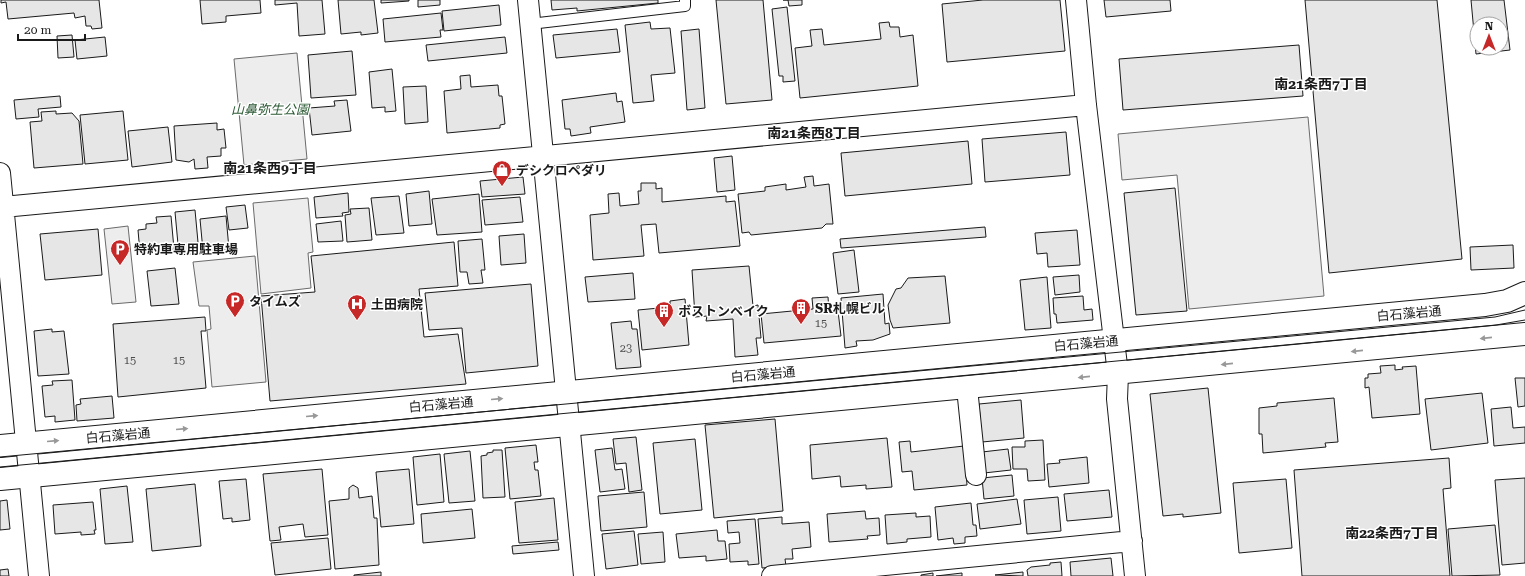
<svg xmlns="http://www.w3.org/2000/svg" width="1525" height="576" viewBox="0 0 1525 576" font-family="'Roboto Serif','Noto Sans JP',serif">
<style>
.built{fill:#ededed;stroke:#6a6a6a}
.building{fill:#e6e6e6;stroke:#1a1a1a;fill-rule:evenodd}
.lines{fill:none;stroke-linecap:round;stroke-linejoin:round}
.service-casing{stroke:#1a1a1a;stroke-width:12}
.minor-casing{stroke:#1a1a1a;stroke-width:22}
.secondary-casing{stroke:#1a1a1a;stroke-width:24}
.service{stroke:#fff;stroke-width:10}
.minor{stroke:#fff;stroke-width:20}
.secondary{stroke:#fff;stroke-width:22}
.tram{stroke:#1a1a1a;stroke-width:1}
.oneway{fill:#989898}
.labels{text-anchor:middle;stroke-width:3;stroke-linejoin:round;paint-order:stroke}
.number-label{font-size:11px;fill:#4d4d4d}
.park-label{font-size:13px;font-style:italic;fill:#2b5a34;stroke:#fff}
.poi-label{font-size:13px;font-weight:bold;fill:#1a1a1a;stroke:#fff;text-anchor:start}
.street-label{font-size:13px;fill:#1a1a1a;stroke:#fff}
.neighbourhood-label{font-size:14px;font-weight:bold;fill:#1a1a1a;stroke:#fff}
</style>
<rect width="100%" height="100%" fill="#fff"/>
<path class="built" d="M297,53L307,159L244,165L234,59Z
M1308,117L1324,296L1189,309L1177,175L1122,180L1118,134Z
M308,198L313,252L308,253L311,288L261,294L253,203Z
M128,226L136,302L112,304L104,229Z
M255,256L266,382L212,387L207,330L211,329L209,306H199L193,262Z"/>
<path class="building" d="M1,0H99L102,28L92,29L91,26H86L85,16L75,18L74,13L8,19L6,2L1,3Z
M200,0H260L261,13L226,16V22L202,24Z
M275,0H322L325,34L299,36L297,3L275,5Z
M338,0H374L378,33L361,35V32L341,34Z
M381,0H409V1L381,3Z
M418,0H440V5L418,7Z
M551,0H658V3L577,11V8L552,10Z
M716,0H763L772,100L726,104Z
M783,0H802V5L789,6L788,0Z
M983,0H1060L1065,51L947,62L942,4Z
M1104,0H1170L1171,11L1106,17Z
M1305,0H1437L1462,259L1329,273Z
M1471,0H1504L1510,50L1476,54ZM1477,24H1501V48H1477Z
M499,5L501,25L444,31L442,11Z
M787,7L795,81L783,82V76H779L772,9Z
M441,13L443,30H440L441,37L385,42L383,19Z
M650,22L651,29L670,28L675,73L651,75L654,101L633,103L625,25Z
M889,22L890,27H899L900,37L913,35L918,86L800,98L795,48L812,46L810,30L822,29L824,45L881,39L879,23Z
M617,29L620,52L556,58L553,35Z
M699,29L705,108L687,110L681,31Z
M72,35L74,57L58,58L57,36Z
M105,37L107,56L77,59L75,40Z
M505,37L507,53L428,61L426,45Z
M1299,45L1303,96L1123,110L1119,59Z
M352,51L356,95L311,98L308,55Z
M392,69L396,111L385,112V107L372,108L369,72Z
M470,75L471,87L498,85L499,96H502L505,124L500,125V128L447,133L444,91L461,89L460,76Z
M426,86L428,122L405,124L403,87Z
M616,93L617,102L622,101L625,122L590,127L591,133L571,136L570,129H565L562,100Z
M60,96L61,107L38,109L39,117L16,119L14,100Z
M347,100L351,131L312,135L309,108L335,106L334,101Z
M56,111V114L72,113L79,121L83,164L34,168L30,122L42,121L41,112Z
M123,111L128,160L85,164L80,115Z
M217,123V130L224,129L226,148H221V156L207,157L208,168L195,169L194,159L189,162L176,160L174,126Z
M168,127L172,162L132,167L128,131Z
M1066,132L1070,175L985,182L982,139Z
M968,141L972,184L845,196L841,153Z
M732,156L735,190L717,192L714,158Z
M813,176L814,186L829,184L833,224H826L822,228L751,235L749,232L742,233L738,194L765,191V187L786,184V190L806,187L804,177Z
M523,177L525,194L482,197L480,181Z
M641,183H656V189L662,188V202L726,196V202L735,201L740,246L659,253L656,224L641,225L644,256L593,260L590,215L609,213L608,194L619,193L620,206L639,204L638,191H641Z
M1175,188L1187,311L1136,315L1124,193Z
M429,191L432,224L409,226L406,194Z
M348,193L349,212L342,213L343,216L316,218L314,197Z
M479,194L482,232L437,235L432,199Z
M399,196L404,233L376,235L371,198Z
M520,197L523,222L485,225L482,200Z
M245,205L248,228L229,230L226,207Z
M369,208L372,240L347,242L345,215L351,214L350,209Z
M195,210L199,253L179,255L175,212Z
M171,216L174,249L140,253L138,230L146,229V224L157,223L156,217Z
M226,216L229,249L203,251L200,219Z
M341,221L343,241L318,242L316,224Z
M985,227L986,237L841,248L840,239Z
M98,229L102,275L45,280L40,234Z
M1077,230L1080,265L1048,267L1047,253L1037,254L1035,233Z
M524,234L526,263L501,265L499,236Z
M482,239L485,270H481L483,283L469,284L467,272H460L458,241Z
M454,242L458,286L419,289L424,337L458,334L466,384L270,401L261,296L315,292L311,256Z
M1513,245L1514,268L1471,270L1470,247Z
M854,250L859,292L838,294L833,253Z
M749,266L753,306L758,305L761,338H756L758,355L735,357L733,319L706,321L707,316L695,317L692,270Z
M175,268L179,304L151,306L147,271Z
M633,273L635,299L588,302L585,277Z
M1079,275L1080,292L1055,295L1053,277Z
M945,276L950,323L893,328L890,320L888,305L896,289L901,288L908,278Z
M1047,277L1051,328L1025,330L1020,280Z
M531,284L538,366L466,373L462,328L429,330L425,293Z
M883,294L885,324L889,323L890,334L873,340L856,341L857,346L845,348L841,298Z
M1083,296L1084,310L1092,309L1093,320L1057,323L1056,314H1054L1053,298Z
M828,297L829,311H838L841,336L764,343L761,314L813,309L812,298Z
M685,299L689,345L642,350L638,310L670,307V301Z
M205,317L206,331H201L206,388L118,397L113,324Z
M631,321L632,329H637L641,367L616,369L611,323Z
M52,329V332L64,331L69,374L38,376L34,331Z
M1395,365V370L1403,369L1402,367L1416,366L1420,414L1372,418L1369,387L1365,388V378H1368V374L1381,373L1380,366Z
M1515,378H1525V406L1518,407Z
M72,380L75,420L55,422V416L45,417L42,386L53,385L52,381Z
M1208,388L1221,513L1183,517V514L1163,516L1150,394Z
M1482,393L1488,443L1431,450L1425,399Z
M112,396L114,418L77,421L76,405L81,404L80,399Z
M1334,398L1338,442L1325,443L1326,447L1263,453L1262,434H1259V408L1277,406V403Z
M1021,400L1024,438L982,442L979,404Z
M1511,407L1513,428L1525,427V443L1494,446L1491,409Z
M775,419L783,511L714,518L705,425Z
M636,437L642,490L629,492L626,463L616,464L613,439Z
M887,438L892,487L866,489V485L841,487L840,476L812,479L810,445Z
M695,439L702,510L660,514L653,443Z
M1043,440L1045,480L1028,481L1027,469H1013L1012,447H1025V441Z
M910,441L911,452L964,446L967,485L914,490L912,471L902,472L899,442Z
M536,445L538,462H534L535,470H538L541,496L510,499L505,448Z
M612,448L615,470L622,469L625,489L600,492L595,450Z
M1008,449L1011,470L984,473L982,452Z
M493,450H502L505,497L483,498L481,456L487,455V453L493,452Z
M470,451L475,501L449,503L444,454Z
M440,454L444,502L417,505L413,457Z
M1087,457L1089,483L1049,487L1047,464L1060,463L1059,460Z
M1449,458L1451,488L1443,489L1450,576H1302L1294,470Z
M322,469L328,535L305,537L303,524L279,527L281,540L270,541L263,474Z
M409,469L414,524L381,527L376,472Z
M1012,475L1014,496L984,499L982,478Z
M1525,478V563L1502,565L1495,480Z
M246,479L250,520L232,522V518L223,519L219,481Z
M1286,479L1292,548L1239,553L1233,483Z
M195,484L201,546L152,551L146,489Z
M353,485L358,488L359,498L372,496L374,518H377L379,565L335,569L329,501L349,499V488Z
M127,486L133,542L105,544L100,489Z
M1109,490L1112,517L1067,521L1064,494Z
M644,492L647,527L601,531L598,496Z
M1058,497L1061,531L1027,534L1024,500Z
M554,498L558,540L519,543L515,502Z
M1017,499L1021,524L980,529L977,504Z
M7,500L10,529L0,530V501Z
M93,502L96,530H94L95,534L81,535V532L55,534L53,505Z
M971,503L973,525H976L977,536L965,537V543L954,544L953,538L938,540L935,507Z
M472,509L475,538L423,543L421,514Z
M865,511L866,519L879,518L880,535L867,536L868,539L829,542L827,514Z
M916,513V517L930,516L931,537L907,539V542L887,544L885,515Z
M782,517V524L809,522L811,547L792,549L793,559H785L786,566L762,568L758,519Z
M755,519L759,564L748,565V561L730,562L729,544L740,543L739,532L728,533L727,521Z
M1495,525L1500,575L1452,576L1448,529Z
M717,530L718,541H725L727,559L706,561V556L679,558L676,534Z
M634,531L638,565L606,569L602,534Z
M663,532L665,562L641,564L638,534Z
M328,538L331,569L275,575L271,543Z
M558,542L559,550L513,554L512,546Z
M1111,558L1113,576H1071L1070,562Z
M1061,562L1062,576H1028L1027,570L1031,567L1050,565V563Z
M8,569L9,576H0V570Z
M381,572V576H354V575Z
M1023,572V576L995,575Z
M933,573V576H921V575Z
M962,573V576H936Z"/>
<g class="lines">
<g class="service-casing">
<path id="service" d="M530,24L685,6V0"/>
</g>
<g class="minor-casing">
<path id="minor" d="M528,0L584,576
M1076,0L1086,105L1118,374L1117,399L1135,576
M0,173L39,576
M3,207L1086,105
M967,388L976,475
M772,576L1132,541"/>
</g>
<g class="secondary-casing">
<path id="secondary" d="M0,446L1485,305L1507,301L1525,293
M0,479L1525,334"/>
</g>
<use href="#service" class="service"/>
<use href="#minor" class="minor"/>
<use href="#secondary" class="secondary"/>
<path class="tram" d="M0,457L1495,317L1525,310
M0,467L1496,325L1525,320"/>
</g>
<defs><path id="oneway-solid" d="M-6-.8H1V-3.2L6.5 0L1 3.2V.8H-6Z"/></defs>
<g class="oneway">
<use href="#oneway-solid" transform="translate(1486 338) rotate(174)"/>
<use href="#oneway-solid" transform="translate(1357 351) rotate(174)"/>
<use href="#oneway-solid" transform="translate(1227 364) rotate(174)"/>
<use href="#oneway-solid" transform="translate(1084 377) rotate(174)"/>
<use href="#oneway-solid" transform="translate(497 399) rotate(-5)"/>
<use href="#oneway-solid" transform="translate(312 416) rotate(-5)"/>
<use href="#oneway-solid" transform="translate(182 429) rotate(-5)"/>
<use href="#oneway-solid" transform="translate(53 441) rotate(-5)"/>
</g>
<defs>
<g id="shop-pin" transform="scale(1)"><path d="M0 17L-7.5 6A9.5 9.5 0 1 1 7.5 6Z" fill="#c62828" stroke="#fff"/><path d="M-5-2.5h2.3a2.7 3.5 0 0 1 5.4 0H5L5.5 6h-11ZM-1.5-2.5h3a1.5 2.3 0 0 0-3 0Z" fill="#fff"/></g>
<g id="parking-pin" transform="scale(1)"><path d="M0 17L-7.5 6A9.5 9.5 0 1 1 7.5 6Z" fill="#c62828" stroke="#fff"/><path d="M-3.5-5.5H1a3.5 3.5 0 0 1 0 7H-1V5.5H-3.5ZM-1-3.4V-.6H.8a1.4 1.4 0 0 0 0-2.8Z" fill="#fff"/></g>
<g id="hospital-pin" transform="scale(1)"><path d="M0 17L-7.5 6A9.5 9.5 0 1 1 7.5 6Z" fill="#c62828" stroke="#fff"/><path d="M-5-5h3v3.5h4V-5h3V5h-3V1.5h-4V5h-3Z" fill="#fff"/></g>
<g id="building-pin" transform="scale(1)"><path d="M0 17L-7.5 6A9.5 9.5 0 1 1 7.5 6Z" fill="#c62828" stroke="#fff"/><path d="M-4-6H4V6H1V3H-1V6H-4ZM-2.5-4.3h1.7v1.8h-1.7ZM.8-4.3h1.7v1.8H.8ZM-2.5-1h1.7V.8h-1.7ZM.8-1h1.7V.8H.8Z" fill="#fff"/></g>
</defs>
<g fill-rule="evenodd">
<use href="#shop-pin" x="502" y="170"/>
<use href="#parking-pin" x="120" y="249"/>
<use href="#parking-pin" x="235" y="301"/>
<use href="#hospital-pin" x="357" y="304"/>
<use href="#building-pin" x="801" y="308"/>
<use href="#building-pin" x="664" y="311"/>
</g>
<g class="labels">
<g class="number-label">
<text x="821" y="327">15</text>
<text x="626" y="352">23</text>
<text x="130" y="364">15</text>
<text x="179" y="364">15</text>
</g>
<g class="park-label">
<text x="270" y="114">山鼻弥生公園</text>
</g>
<g class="poi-label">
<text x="516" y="175">デシクロペダリ</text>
<text x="134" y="254">特約車専用駐車場</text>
<text x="249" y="306">タイムズ</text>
<text x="371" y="309">土田病院</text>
<text x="815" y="313">SR札幌ビル</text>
<text x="678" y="316">ボストンベイク</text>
</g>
<g class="street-label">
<text transform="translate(1409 313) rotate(-5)" y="5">白石藻岩通</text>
<text transform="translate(1086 343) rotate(-5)" y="5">白石藻岩通</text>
<text transform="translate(763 374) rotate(-5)" y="5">白石藻岩通</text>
<text transform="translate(441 404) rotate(-5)" y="5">白石藻岩通</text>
<text transform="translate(118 435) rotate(-5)" y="5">白石藻岩通</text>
</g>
<g class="neighbourhood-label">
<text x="1321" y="89">南21条西7丁目</text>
<text x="814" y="138">南21条西8丁目</text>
<text x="270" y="173">南21条西9丁目</text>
<text x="1392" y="538">南22条西7丁目</text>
</g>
</g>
<g transform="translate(1489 36)"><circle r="19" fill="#ffffff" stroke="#a3a3a3"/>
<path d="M0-3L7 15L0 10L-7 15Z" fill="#c62828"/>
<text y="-6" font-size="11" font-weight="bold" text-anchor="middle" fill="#1a1a1a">N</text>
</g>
<path d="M18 34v6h67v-6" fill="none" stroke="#1a1a1a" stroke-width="2"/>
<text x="24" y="34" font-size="12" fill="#1a1a1a" stroke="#ffffff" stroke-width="3" paint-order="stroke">20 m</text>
</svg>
